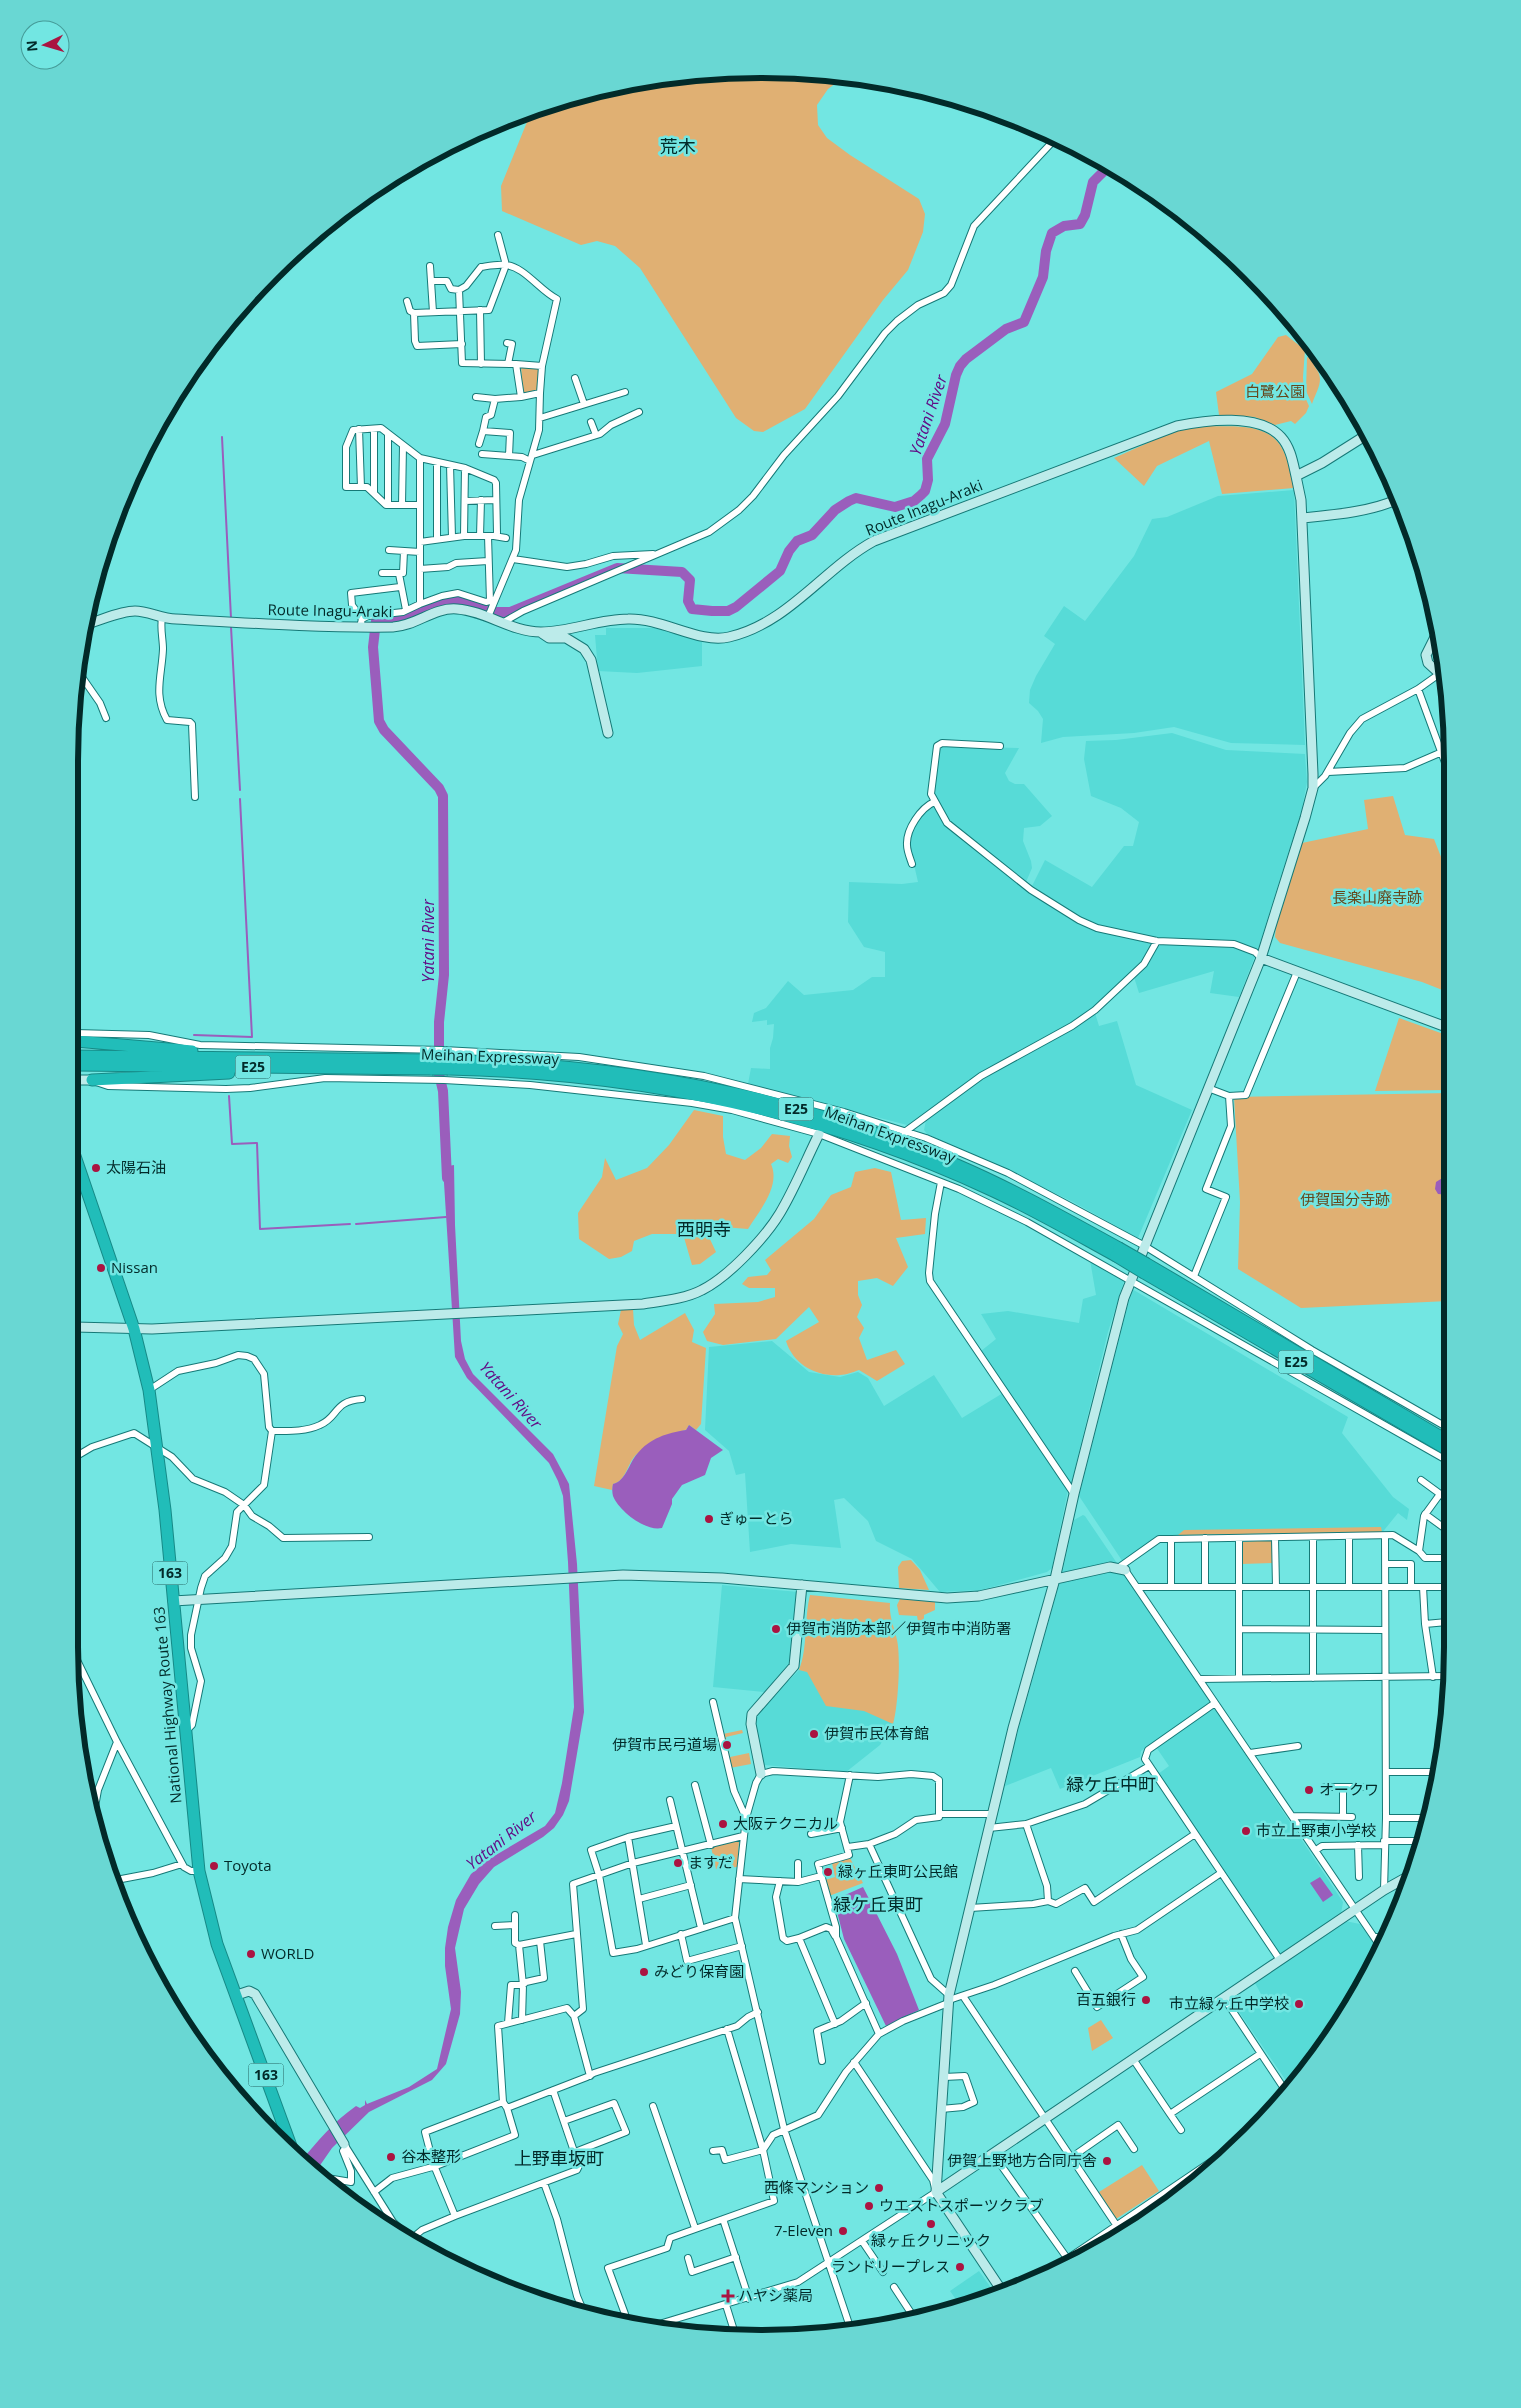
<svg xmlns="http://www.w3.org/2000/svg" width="1521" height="2408" viewBox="0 0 1521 2408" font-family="'Open Sans','Noto Sans JP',sans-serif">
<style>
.built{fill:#57dbd7}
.green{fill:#e0b073}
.water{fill:#9a5ebc}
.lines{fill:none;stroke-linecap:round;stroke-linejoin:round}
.stream{stroke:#9a5ebc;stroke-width:2}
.river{stroke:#9a5ebc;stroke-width:10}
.street-casing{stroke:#167977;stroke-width:8}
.secondary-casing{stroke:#167977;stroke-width:11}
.highway-casing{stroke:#168a87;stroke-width:13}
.street{stroke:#fff;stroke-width:6}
.secondary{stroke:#bcebea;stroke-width:9}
.highway{stroke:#21bdb9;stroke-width:11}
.highway-bridge-casing{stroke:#168a87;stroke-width:13;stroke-linecap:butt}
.highway-bridge{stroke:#21bdb9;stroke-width:11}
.poi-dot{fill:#aa1441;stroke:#72e6e2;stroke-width:2}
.labels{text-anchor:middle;stroke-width:5;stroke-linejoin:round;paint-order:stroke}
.shield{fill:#72e6e2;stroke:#246260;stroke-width:1}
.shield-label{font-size:14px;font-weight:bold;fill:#022a29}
.park-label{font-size:15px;fill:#66471c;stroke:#72e6e2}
.street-label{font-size:15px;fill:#022a29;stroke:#72e6e2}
.poi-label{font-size:15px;fill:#022a29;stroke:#72e6e2;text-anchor:start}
.water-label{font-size:16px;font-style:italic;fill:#620e86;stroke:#72e6e2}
.quarter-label{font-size:18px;fill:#022a29;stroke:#72e6e2}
.rim{fill:none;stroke:#022a29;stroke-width:6}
</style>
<rect width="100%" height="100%" fill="#72e6e2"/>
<path class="built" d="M1294,490L1305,745L1231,743L1174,727L1134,733L1063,737L1041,743L1043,719L1038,711L1029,703L1030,690L1036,676L1055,644L1044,636L1064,606L1085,621L1134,556L1152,519L1167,517L1218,496Z
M606,628H657L702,642V666L637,673L598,671L595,635H606Z
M1172,733L1226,750L1305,754L1307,782L1302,809L1258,949L1228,941L1158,937L1142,963L1092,1009L1072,1024L980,1073L907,1125L748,1084L751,1068L770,1069V1048L773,1038L774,1024L767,1025V1020L752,1022L754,1013L766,1008L788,981L804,995L853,990L872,977H885V952L864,947L848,922L849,882L902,884L918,882L909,843L911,834L919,819L935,797L939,749L943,746L1019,748L1005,773L1009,781L1015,784H1024L1052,816L1040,826L1024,828L1023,841L1031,861L1032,868L1026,882L1032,886L1045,860L1092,887L1124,846H1133L1139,822L1121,808L1091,796L1084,759L1086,741L1116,740Z
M1164,943L1236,948L1255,956L1239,997L1210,993L1214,971L1139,993L1134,977L1157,947Z
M1095,1013L1099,1026L1117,1021L1136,1085L1192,1110L1138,1238L1073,1202L1020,1176L927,1134L924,1130L926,1120L986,1076Z
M1090,1260L1124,1281L1108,1332L1071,1485L981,1351L996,1339L981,1314L1008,1311L1079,1323L1083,1299L1096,1295Z
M1132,1289L1348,1417L1342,1433L1393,1497L1409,1509L1407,1520L1398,1513L1381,1534L1159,1537L1123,1562L1079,1496Z
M772,1341L809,1372L840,1377L858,1372L868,1378L884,1406L934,1375L962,1418L1003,1393L1068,1490L1052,1568L1047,1572L981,1590L940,1592L912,1559L876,1541L868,1521L844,1498L834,1500L841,1548L791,1544L750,1552L745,1473L736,1475L729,1451L705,1430L709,1347Z
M1083,1515L1085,1516L1211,1702L1141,1751L1140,1757L1060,1789L1051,1768L1005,1786L1016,1738L1062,1574L1074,1520Z
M722,1585L799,1592L791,1663L764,1692L713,1687Z
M800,1669L808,1670L866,1710L894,1723L880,1745L846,1772L764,1765L755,1722L757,1713Z
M1212,1709H1215L1343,1902L1341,1914L1283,1953H1278L1158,1774L1169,1766L1156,1747Z
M1345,1921L1360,1924L1378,1950L1309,2069L1291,2088L1239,2012L1262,1996L1255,1983Z
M979,2271L997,2296L962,2308L950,2291Z"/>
<path class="green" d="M806,70L844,77L828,89L817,105L818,125L827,138L850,155L919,199L925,214L923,232L908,270L883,300L805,409L763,432L754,431L736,418L640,268L615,246L597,241L581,245L502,211L501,186L529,117L530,109L538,105L670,75Z
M1286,335L1305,350L1303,377L1304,395L1309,406L1306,413L1295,424L1291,421L1275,425L1254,417L1219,415L1216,392L1252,374L1278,337Z
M1307,357L1313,359L1320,357L1327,367L1326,370L1314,366C1326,379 1317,389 1312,404L1306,391Z
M521,366L540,368L539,389L523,394Z
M1208,426C1235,427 1269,422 1283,450C1289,461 1290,476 1294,488L1222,494L1209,441L1157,466L1144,486L1114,458L1152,441V438L1186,428Z
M1393,796L1405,835L1434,839L1450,880V993L1422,982L1280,943L1275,937L1276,926L1302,843L1368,829L1364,800Z
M1399,1018L1449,1036V1090L1375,1091Z
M1449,1093L1448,1301L1301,1308L1238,1269L1240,1202L1234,1097Z
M694,1110L723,1116V1137L726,1154L745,1160L761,1148L772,1134L790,1136L789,1146L792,1157L788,1163L778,1159L771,1164C781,1186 759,1211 748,1229L711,1226L708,1235L716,1252L700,1264L692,1265L683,1234H652L634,1241L632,1251L621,1257L609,1259L579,1239L578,1213L602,1177L605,1158L616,1180L647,1168L669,1145Z
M875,1168L891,1172L901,1220L926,1218L925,1234L896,1238L908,1267L893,1286L877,1278L858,1281V1295L862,1305L857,1317L864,1328L859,1338L867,1360L896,1350L905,1364L877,1381L859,1370C853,1372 846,1375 840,1375C816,1377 793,1364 786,1341L819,1322L809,1307L776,1339L723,1345L707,1341L703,1332L715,1314L714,1304L758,1302L775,1297V1288H749L742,1284L748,1277L767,1275L771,1270L765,1260L814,1219L831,1195L851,1187L855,1172Z
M633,1309L634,1325L640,1340L685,1313L694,1330L692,1342L706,1348L701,1424L696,1430L689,1425L686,1430C670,1433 650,1443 637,1454C627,1462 627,1481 613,1484L612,1490L594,1486L617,1346L623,1334L618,1324L621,1310Z
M1381,1527L1382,1532L1178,1535L1184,1530Z
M1271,1540L1273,1542L1274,1563L1242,1564V1542Z
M911,1560L920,1570L929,1590L899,1588L898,1567L902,1561Z
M810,1595L890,1603C889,1617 894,1626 897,1640C901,1657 898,1708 893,1724L864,1711L826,1706L807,1672L799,1670C808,1648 804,1619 810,1595Z
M900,1599L935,1602V1610L924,1615V1627H919L917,1616L899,1615L897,1605Z
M742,1730L743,1733L726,1737L730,1757L749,1753L751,1764L730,1768L723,1734Z
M736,1841L739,1842L737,1867L716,1869L711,1847Z
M850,1858L863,1883L829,1896L825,1880L835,1877L832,1863Z
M1101,2020L1113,2038L1092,2051L1088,2028Z
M1142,2165L1159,2191L1116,2219L1099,2192Z"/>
<path class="water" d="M454,1165L455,1225L461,1341L465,1359L473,1374L553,1454L569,1484L577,1564L584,1712L569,1801L563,1815L554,1828L543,1837L494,1867L479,1884L464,1909L455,1948L461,1992L460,2014L446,2064L432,2080L369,2112L332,2148L314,2174L300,2162C318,2141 333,2122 356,2106L360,2108L365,2105V2100L367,2104L409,2087L437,2069L451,2009L445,1966V1948L448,1927L456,1900L471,1874L489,1859L545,1826L555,1813L562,1783L574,1707L568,1562L563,1496L558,1481L549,1463L467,1378L455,1357L443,1167Z
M1444,1177L1449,1178V1195L1438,1194L1435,1189L1436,1182Z
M689,1425L723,1450L711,1458L705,1475L682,1485L672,1499V1504L662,1528C646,1532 619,1511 613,1496C612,1492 612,1488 613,1484C626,1481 629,1463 637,1454C650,1438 667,1433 686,1430Z
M1320,1877L1333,1895L1323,1902L1310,1883Z
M863,1887L897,1954L919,2010L886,2026L844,1939L834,1900Z"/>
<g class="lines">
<path class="stream" d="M222,437L231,618
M231,627L240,790
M194,1035L252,1037L240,799
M229,1096L232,1144L257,1143L260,1229L350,1224
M356,1224L446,1217"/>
<path class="river" d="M447,1178L443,1091L439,1074V1022L444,975L443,796L439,788L384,730L379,721L373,647L376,621L402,619L447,601H464L496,612H510L617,568L682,572L690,580L688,601L692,609L712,611H728L736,607L780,571L789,551L797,541L812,535L835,510L849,501L856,498L895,507L914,501L921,495L925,491L928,480L927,459L945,424L956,375L960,366L966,359L1006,329L1024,322L1043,277L1046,251L1052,233L1064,226L1080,224L1085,215L1093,182L1107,168"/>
<g class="street-casing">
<path id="street" d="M430,266L433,312
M431,281H447L451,289L459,290
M407,301L410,311L414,313
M480,310L481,364
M507,343L512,344L508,364
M462,344L417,346L415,341L414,313L489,310L506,265L498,235
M575,378L584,404
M540,393L542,366
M476,397L495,399
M521,397L495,399L491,415L486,417L483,431L510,433L509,456L522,457L530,461
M540,418L625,392
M591,422L596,435
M359,429L361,487
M374,429V492
M479,444L483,431
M482,454L509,456
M533,455L600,434L611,425L639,412
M450,465L452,537
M465,501L495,500
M388,505V434
M402,505L403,445
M419,505H386L367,487H346V447L353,430L381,428L420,458L465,468L494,480L496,483L497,533L496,536H488
M464,536L465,468
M480,536L481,500
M494,536L506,538
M437,539V462
M420,542L464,536H488L490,601L494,602
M389,550L420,552
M513,559L567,567L586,564L613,556L653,554
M420,569L448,567L456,563L488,561
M382,573H403L404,551
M399,574L406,610
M420,604L442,596L458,593L486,602L490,601
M488,617L516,550L519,500L539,430L540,393L521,397L516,364L542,366L557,299C540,291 524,266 505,265C497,264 488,266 481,267L466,286L459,290L462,363L516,364
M162,618C160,628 163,639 163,649C162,675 153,695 167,720L190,722L192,724L195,797
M362,619L352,605L351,593L400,587
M502,623L523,611L709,532L739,510L753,496L784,455L838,396L885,333L897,321L918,305L944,293L951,285L974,226L1057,137
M360,627L362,619L368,616L403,612L420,604V458
M75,667L100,703L106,718
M1418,689L1450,776
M1000,746L942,743L937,746L931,794L947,823L1031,890L1079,920L1097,928L1157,941L1234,944L1255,952L1261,958
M1328,772L1405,768L1442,752
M1313,788L1325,776L1350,733L1362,719L1418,689L1442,672
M912,864C910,858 907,851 907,845C906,829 921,808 934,802
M75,1033L149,1035L200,1045L443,1050L579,1057L704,1076L844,1112L926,1138L1008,1173L1143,1245L1312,1350L1448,1428
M96,1082L108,1086L226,1089L250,1088L325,1078L444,1080L530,1085L692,1103L732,1110L819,1134L959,1189L1027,1222L1448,1461
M1208,1088L1229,1096L1246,1095L1297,972
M903,1137L906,1131L981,1076L1072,1026L1095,1010L1144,964L1157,941
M941,1182L935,1214L929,1273L930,1281L1074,1494
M1194,1276L1226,1197L1206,1189L1231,1126L1229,1096
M149,1390L178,1371L216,1363L238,1355L247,1356L254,1359L264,1374L269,1427L272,1431L264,1485L237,1512L232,1546L225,1558L205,1576L201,1588L191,1635V1648L201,1681L192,1725L186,1731
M272,1431C288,1431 305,1432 320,1425C339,1417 333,1401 362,1399
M75,1457L92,1447L134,1433L172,1457L193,1479L225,1492L244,1505L252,1516L269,1526L283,1538L369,1537
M1421,1480L1447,1499
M1425,1514L1447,1530
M1313,1537V1678
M1349,1537V1587
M1205,1538V1587
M1275,1538L1276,1587
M1171,1539V1587
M1419,1551L1424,1516L1440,1494
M1385,1564H1411V1587
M1118,1568L1159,1539H1171L1393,1535L1419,1551L1425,1558H1447
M1125,1570L1380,1946
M1138,1587H1447
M1423,1587L1425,1624L1433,1677
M1425,1624L1447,1622
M1239,1629L1384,1630
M75,1656L117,1742L184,1867L191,1871H199
M1239,1678V1538
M1199,1679L1447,1676
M713,1702L734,1791L746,1818
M1215,1703L1148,1750L1145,1759L1280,1960
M1250,1753L1298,1746
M1386,1772H1437
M850,1775L840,1822L849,1855L818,1864L836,1927V1937L879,2034
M695,1785L711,1845
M1325,1787H1362
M670,1800L701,1928
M1292,1816L1352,1817
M1343,1817V1787
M93,1818L98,1790L117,1742
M1386,1818H1425
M1026,1824L1047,1886L1048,1901
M676,1826L628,1837L591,1850L599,1875L613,1953L637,1949L735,1918
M989,1828L1026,1824L1085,1804L1149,1766
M811,1834L842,1828
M628,1837L646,1945
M1384,1841H1419
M869,1844L931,1979L949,1995
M1358,1845L1359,1877
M848,1847L869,1844L895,1834L916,1820L939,1817V1814
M1316,1850L1322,1846L1383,1845
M739,1879L798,1882L821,1876
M111,1881L153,1873L182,1864
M780,1881L776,1897L783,1938L787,1941L799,1938
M798,1882V1863
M1384,1890L1386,1818L1385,1537
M639,1899L691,1885
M970,1908L1033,1904L1048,1901L1056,1904L1085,1888L1094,1902L1195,1834
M515,1915V1943L519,1945
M495,1926L514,1925
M681,1934L687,1961L742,1946
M1374,1937H1385
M1075,1971L1097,2007L1143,1977L1131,1959L1121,1934
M963,1996L1123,2235
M1224,1998L1287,2093
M574,2016L583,2009L573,1884L633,1863L743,1836
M522,2020L523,1985L519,1945L576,1934
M508,2023L511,1985H523L526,1982L544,1978L540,1941
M835,2024L799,1938L826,1927L831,1929L835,1936
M1133,2059L1170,2114L1260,2054
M822,2061L817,2031L841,2021L866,2003
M653,2106L695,2228
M507,2108L503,2102L498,2026L567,2008L574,2016L590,2076
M941,2109L963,2107L974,2102L965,2076L944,2077
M1170,2114L1181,2130
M564,2121L614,2103L626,2132L575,2152
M344,2144L393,2222L416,2244
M713,2151L722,2150L725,2160L763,2150L773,2135L818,2115L846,2072L879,2034L903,2021L948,2003L952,1999L994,1985L1114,1936L1137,1930L1221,1873
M993,2154L1067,2258
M1072,2157L1118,2125L1134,2149
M324,2183L327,2178L351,2182V2171L343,2151L346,2147
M544,2183L557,2219L577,2296L585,2315
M374,2192L392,2178L436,2166L515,2135L507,2108L587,2077L594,2073L737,2026L748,2017L758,2012
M455,2216L433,2163L425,2132L503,2102
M723,2219L749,2299
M411,2239L422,2230L455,2216L577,2170L579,2166L553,2090
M862,2241L883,2272
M688,2258L692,2272L736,2257
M1027,2286L1240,2142
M894,2287L915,2319
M726,2305L736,2337
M609,2322L625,2314L608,2268L667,2248L670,2238L774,2201L763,2150L727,2029
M850,2327L784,2129L735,1918L746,1818L756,1783L761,1774L773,1771L878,1777L911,1774L933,1776L939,1780V1814H992
M646,2328L798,2282L936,2192L933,2180L854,2062"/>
</g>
<g class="secondary-casing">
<path id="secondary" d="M1302,518C1331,515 1371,512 1398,499
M87,624C102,620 120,611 135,611C148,611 162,619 176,619C248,623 321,628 393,627C416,626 434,607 457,609C486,611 511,632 541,632C570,632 599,619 628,619C663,618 699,644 729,637C789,623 823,569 874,541L1177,426C1206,420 1259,413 1281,437C1291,448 1293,463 1296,476L1322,463L1368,434
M540,632L549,638H566L584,649L591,660L608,733
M1437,633L1426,655L1428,663L1440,674
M1261,958L1449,1028
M75,1080H92
M75,1327L152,1329L643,1304C662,1301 685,1299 702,1290C728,1277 765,1238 780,1213C795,1188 806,1160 819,1134
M173,1601L623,1575L722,1578L947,1598L979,1596L1110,1567L1125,1570
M761,1774L751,1724L752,1714L794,1666L802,1585
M237,1995L249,1991L255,1994L344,2144
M273,2138L286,2131
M936,2192L1384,1890L1409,1876
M1004,2294L936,2192L949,1995L1013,1728L1055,1579L1074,1494L1124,1298L1261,958L1305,818L1313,788V774L1301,500L1296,476"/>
</g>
<g class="highway-casing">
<path id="highway" d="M75,1041L192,1051
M75,1056L431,1060
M448,1061C623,1063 796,1096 957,1165C1013,1189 1066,1219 1119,1248
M75,1065L432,1069
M448,1069C635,1073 819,1110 989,1189C1033,1209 1074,1233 1116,1256
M92,1080L229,1073
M75,1156L134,1329L149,1390L165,1510L199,1871L217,1944L295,2157
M1147,1264L1448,1441
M1144,1273L1448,1450"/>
</g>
<use href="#street" class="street"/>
<use href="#secondary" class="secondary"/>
<use href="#highway" class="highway"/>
<g class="highway-bridge-casing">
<path id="highway-bridge" d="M431,1060L448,1061
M432,1069H448
M1119,1248L1147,1264
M1116,1256L1144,1273"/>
</g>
<use href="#highway-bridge" class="highway-bridge"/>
</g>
<g class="poi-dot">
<circle cx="96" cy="1168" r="5"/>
<circle cx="101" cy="1268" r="5"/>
<circle cx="709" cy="1519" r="5"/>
<circle cx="776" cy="1629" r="5"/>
<circle cx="814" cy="1734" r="5"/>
<circle cx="727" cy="1745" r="5"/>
<circle cx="1309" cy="1790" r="5"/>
<circle cx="723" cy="1824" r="5"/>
<circle cx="1246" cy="1831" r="5"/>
<circle cx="678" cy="1863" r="5"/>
<circle cx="214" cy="1866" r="5"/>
<circle cx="828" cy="1872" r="5"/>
<circle cx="251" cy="1954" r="5"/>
<circle cx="644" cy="1972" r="5"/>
<circle cx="1146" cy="2000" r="5"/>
<circle cx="1299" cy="2004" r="5"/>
<circle cx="391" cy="2157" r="5"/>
<circle cx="1107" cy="2161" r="5"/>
<circle cx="879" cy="2188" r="5"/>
<circle cx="869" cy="2206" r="5"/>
<circle cx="931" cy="2224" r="5"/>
<circle cx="843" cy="2231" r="5"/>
<circle cx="960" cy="2267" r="5"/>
<path d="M725.5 2288.5h5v5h5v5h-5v5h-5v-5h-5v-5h5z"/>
</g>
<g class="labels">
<g class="shield">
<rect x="235.5" y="1055.5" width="35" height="23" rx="4"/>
<rect x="778.5" y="1097.5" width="35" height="23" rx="4"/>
<rect x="1278.5" y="1350.5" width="35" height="23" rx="4"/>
<rect x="152.5" y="1561.5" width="35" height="23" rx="4"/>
<rect x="248.5" y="2063.5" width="35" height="23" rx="4"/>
</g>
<g class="shield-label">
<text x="253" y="1072">E25</text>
<text x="796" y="1114">E25</text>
<text x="1296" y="1367">E25</text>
<text x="170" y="1578">163</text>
<text x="266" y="2080">163</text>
</g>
<g class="park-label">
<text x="1275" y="397">白鷺公園</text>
<text x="1377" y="903">長楽山廃寺跡</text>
<text x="1345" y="1205">伊賀国分寺跡</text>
</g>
<g class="street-label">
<text transform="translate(924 508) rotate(-22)" y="5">Route Inagu-Araki</text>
<text transform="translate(330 611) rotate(1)" y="5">Route Inagu-Araki</text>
<text transform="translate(490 1057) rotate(2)" y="5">Meihan Expressway</text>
<text transform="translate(890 1135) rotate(20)" y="5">Meihan Expressway</text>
<text transform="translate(168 1705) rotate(-95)" y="5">National Highway Route 163</text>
</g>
<g class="poi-label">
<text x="106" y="1173">太陽石油</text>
<text x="111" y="1273">Nissan</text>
<text x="719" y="1524">ぎゅーとら</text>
<text x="786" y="1634">伊賀市消防本部／伊賀市中消防署</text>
<text x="824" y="1739">伊賀市民体育館</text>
<text x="717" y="1750" text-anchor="end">伊賀市民弓道場</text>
<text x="1319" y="1795">オークワ</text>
<text x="733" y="1829">大阪テクニカル</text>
<text x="1256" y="1836">市立上野東小学校</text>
<text x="688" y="1868">ますだ</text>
<text x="224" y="1871">Toyota</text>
<text x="838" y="1877">緑ヶ丘東町公民館</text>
<text x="261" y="1959">WORLD</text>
<text x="654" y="1977">みどり保育園</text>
<text x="1136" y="2005" text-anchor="end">百五銀行</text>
<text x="1289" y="2009" text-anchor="end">市立緑ヶ丘中学校</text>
<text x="401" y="2162">谷本整形</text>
<text x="1097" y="2166" text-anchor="end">伊賀上野地方合同庁舎</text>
<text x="869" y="2193" text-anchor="end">西條マンション</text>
<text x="879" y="2211">ウエストスポーツクラブ</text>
<text x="833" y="2236" text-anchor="end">7-Eleven</text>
<text x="931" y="2246" text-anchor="middle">緑ヶ丘クリニック</text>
<text x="950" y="2272" text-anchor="end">ランドリープレス</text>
<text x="738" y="2301">ハヤシ薬局</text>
</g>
<g class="water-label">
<text transform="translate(928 415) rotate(-71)" y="6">Yatani River</text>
<text transform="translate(428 941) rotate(-90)" y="6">Yatani River</text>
<text transform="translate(511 1395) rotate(48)" y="6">Yatani River</text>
<text transform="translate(501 1840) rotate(-38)" y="6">Yatani River</text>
</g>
<g class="quarter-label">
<text x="678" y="153">荒木</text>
<text x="704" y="1236">西明寺</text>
<text x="1111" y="1791">緑ケ丘中町</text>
<text x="878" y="1911">緑ケ丘東町</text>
<text x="559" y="2165">上野車坂町</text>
</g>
</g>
<path d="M0 0H1521V2408H0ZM761 78H761A683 683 0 0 1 1444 761V1647A683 683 0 0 1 761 2330H761A683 683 0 0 1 78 1647V761A683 683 0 0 1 761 78Z" fill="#69d7d3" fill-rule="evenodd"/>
<path class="rim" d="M761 78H761A683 683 0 0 1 1444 761V1647A683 683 0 0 1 761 2330H761A683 683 0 0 1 78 1647V761A683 683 0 0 1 761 78Z"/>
<g transform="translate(45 45) rotate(265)"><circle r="24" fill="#72e6e2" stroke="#459b98"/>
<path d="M0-4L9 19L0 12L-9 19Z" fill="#aa1441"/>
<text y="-8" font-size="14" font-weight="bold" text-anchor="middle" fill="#022a29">N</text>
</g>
</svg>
